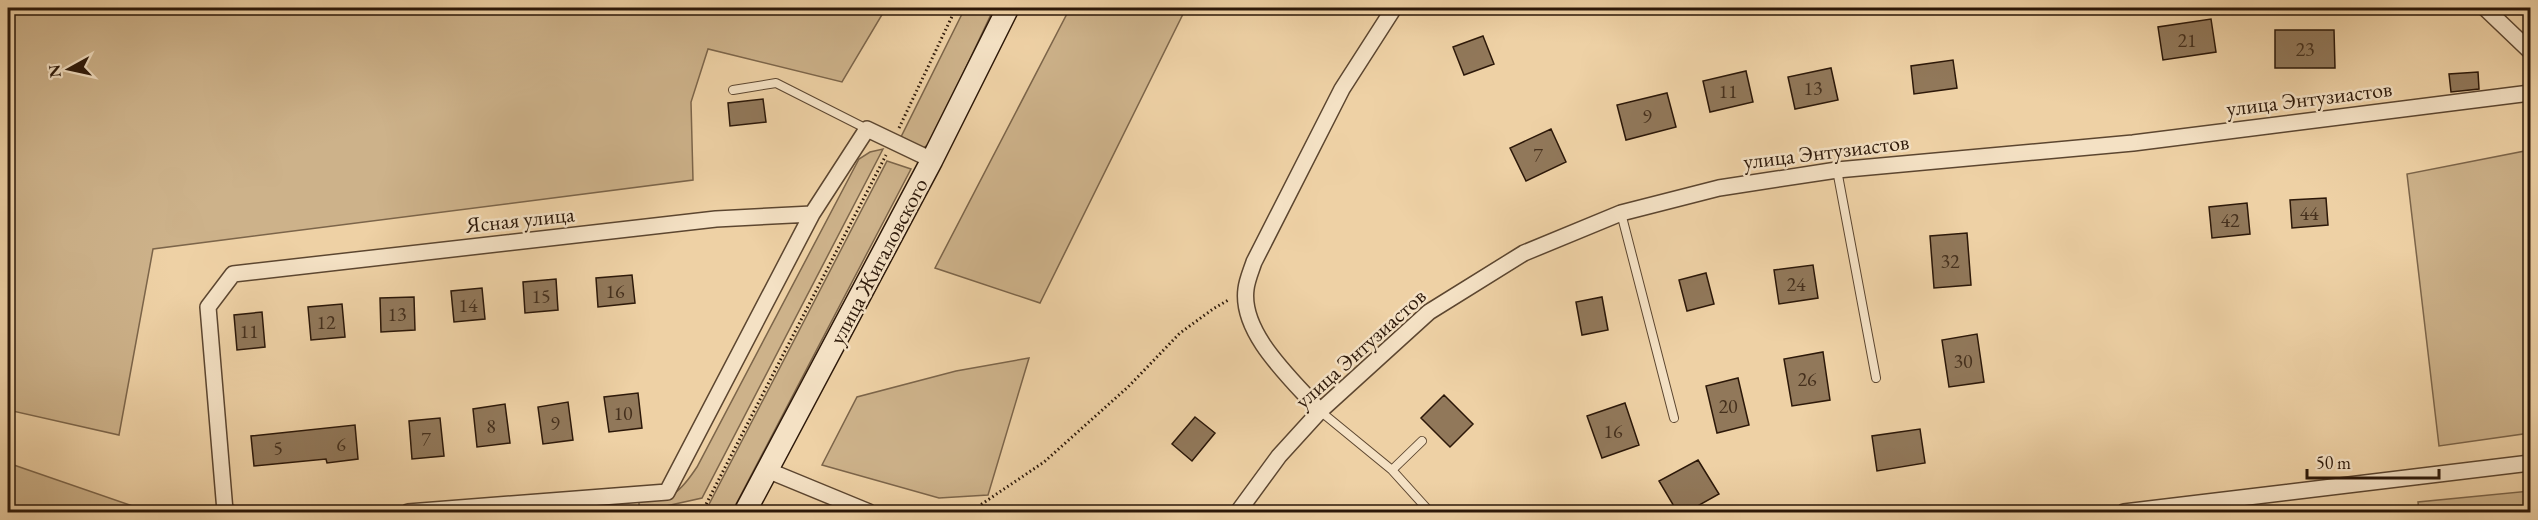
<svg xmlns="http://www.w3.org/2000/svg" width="2538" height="520" viewBox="0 0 2538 520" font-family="'EB Garamond',serif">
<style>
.green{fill:#cdb28a;stroke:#7c654a;stroke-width:1.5}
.building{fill:#91785a;stroke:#2c1809;stroke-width:1.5}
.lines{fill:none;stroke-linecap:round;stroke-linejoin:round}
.lane-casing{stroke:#5c4630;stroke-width:10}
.street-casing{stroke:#5c4630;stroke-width:18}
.secondary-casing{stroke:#2c1809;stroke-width:24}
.path{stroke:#2c1809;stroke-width:3;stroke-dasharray:1.5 3;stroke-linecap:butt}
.lane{stroke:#f4e1c4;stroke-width:8}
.street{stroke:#f4e1c4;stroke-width:15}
.secondary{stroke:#f4e1c4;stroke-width:21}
.labels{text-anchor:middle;stroke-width:5;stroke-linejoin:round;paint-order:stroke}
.number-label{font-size:20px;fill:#45301d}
.street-label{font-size:22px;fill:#2c1809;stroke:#f4e1c4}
</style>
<rect width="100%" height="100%" fill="#eed1a5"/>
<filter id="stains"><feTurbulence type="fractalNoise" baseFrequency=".00333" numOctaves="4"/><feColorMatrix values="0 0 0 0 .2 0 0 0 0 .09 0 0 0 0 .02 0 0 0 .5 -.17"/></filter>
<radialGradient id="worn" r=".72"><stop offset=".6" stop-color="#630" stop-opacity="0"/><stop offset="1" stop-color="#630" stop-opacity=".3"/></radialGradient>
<path class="green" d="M8,8H886L842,82L708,49L691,102L693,180L153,249L119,435L8,410Z
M965,8H994L930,144L921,149L900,139Z
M1070,8H1186L1040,303L935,268Z
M883,149L702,498L639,512V500C674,496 677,497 697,467L859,159L870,152Z
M2530,150V433L2439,446L2407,174Z
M887,161L911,169L732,512H705Z
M1029,358L988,495L939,498L822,465L857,397L956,371Z
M8,463L150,512H8Z
M2530,491V512H2419L2418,502Z"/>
<path class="building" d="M2211,19L2216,52L2163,60L2158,27Z
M2275,30H2334L2335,68H2275Z
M1483,36L1494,64L1464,75L1453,47Z
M1953,60L1957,88L1914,94L1911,66Z
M1831,68L1838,100L1795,109L1788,77Z
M1746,71L1753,102L1710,112L1703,81Z
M2478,72L2479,89L2451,92L2449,74Z
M1667,93L1676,127L1626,140L1617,105Z
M763,99L766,122L730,126L728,103Z
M1551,129L1566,162L1526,181L1510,148Z
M2326,198L2328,225L2292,228L2290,200Z
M2247,203L2250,234L2212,238L2209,207Z
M1967,233L1971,285L1934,288L1930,236Z
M1813,265L1818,298L1779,304L1774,270Z
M1706,273L1714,304L1687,311L1679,280Z
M632,275L635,303L598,307L596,278Z
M556,279L558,310L525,313L523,282Z
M482,288L485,319L454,322L451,291Z
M414,297L415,330L381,332L380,298Z
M1602,297L1608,330L1582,335L1576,302Z
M342,304L345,337L311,340L308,307Z
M262,312L265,347L237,350L234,315Z
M1977,334L1984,382L1949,387L1942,340Z
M1823,352L1830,400L1792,406L1784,359Z
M1738,378L1749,425L1717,433L1706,386Z
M638,393L642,428L609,432L604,397Z
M1444,395L1473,424L1450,447L1421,418Z
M568,402L573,440L543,444L538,407Z
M1625,403L1639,445L1602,458L1587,416Z
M505,404L510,443L477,447L473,409Z
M1195,417L1215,433L1192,461L1172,444Z
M440,418L444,456L412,459L409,421Z
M355,425L358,459L327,463L326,459L254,466L251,436Z
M1920,429L1925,463L1877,471L1872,436Z
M1698,460L1719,494L1685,513H1678L1659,481Z"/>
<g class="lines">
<g class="lane-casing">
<path id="lane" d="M733,90L776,83L867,129
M1837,170L1876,378
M1621,213L1674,418
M1320,411L1392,470L1430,512
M1392,470L1422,441"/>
</g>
<g class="street-casing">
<path id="street" d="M2485,8L2530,51
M1320,411C1293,380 1240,334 1246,289C1247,280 1251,271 1254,262L1342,89L1394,8
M767,470L869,512
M229,512L225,511L208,307L233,274L716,219L812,214
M408,512L667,492L812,214L867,129L932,160
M1238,512L1279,456L1320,411L1429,312L1524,253L1621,213L1719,188L1837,170L2133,143L2530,93
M2124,512L2530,463"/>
</g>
<g class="secondary-casing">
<path id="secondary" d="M745,512L932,160L1008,8"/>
</g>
<path class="path" d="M899,128L956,8
M702,512L886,155
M970,512L1044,462L1128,387L1180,333L1213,309L1230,299"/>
<use href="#lane" class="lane"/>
<use href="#street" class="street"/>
<use href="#secondary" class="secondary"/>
</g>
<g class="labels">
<g class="number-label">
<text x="2187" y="47">21</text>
<text x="2305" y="56">23</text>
<text x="1813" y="95">13</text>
<text x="1728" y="98">11</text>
<text x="1647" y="123">9</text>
<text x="1538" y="162">7</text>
<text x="2309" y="220">44</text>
<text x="2230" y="227">42</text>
<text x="1950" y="268">32</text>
<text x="1796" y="291">24</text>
<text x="615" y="298">16</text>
<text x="541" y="303">15</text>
<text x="468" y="312">14</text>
<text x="397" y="321">13</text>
<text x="326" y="329">12</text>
<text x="249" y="338">11</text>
<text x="1963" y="368">30</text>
<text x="1807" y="386">26</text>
<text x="1728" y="413">20</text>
<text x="623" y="420">10</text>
<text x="555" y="430">9</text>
<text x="491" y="433">8</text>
<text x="1613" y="438">16</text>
<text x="426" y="446">7</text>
<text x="341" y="451">6</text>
<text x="278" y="455">5</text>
</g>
<g class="street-label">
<text transform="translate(2309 98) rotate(-7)" y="8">улица Энтузиастов</text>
<text transform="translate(1826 151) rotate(-7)" y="8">улица Энтузиастов</text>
<text transform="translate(520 219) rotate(-6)" y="8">Ясная улица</text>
<text transform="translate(878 261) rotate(-62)" y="8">улица Жигаловского</text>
<text transform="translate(1360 348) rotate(-42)" y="8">улица Энтузиастов</text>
</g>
</g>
<rect width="2538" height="520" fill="none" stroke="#eed1a5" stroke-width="30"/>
<rect x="9" y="9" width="2520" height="502" fill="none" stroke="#2c1809" stroke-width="3"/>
<rect x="15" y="15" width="2508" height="490" fill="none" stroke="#2c1809" stroke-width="1.5"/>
<g transform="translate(69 69) rotate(262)" stroke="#f4e1c4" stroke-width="4.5" paint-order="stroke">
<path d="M0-4.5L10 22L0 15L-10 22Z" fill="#2c1809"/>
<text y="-9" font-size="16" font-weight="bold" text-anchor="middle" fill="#2c1809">N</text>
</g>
<path d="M2307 469v9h132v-9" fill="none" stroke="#2c1809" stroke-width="3"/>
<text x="2316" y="469" font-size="18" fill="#2c1809" stroke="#f4e1c4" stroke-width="4.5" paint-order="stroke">50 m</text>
<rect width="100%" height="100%" filter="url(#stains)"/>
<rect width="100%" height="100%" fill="url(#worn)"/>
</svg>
